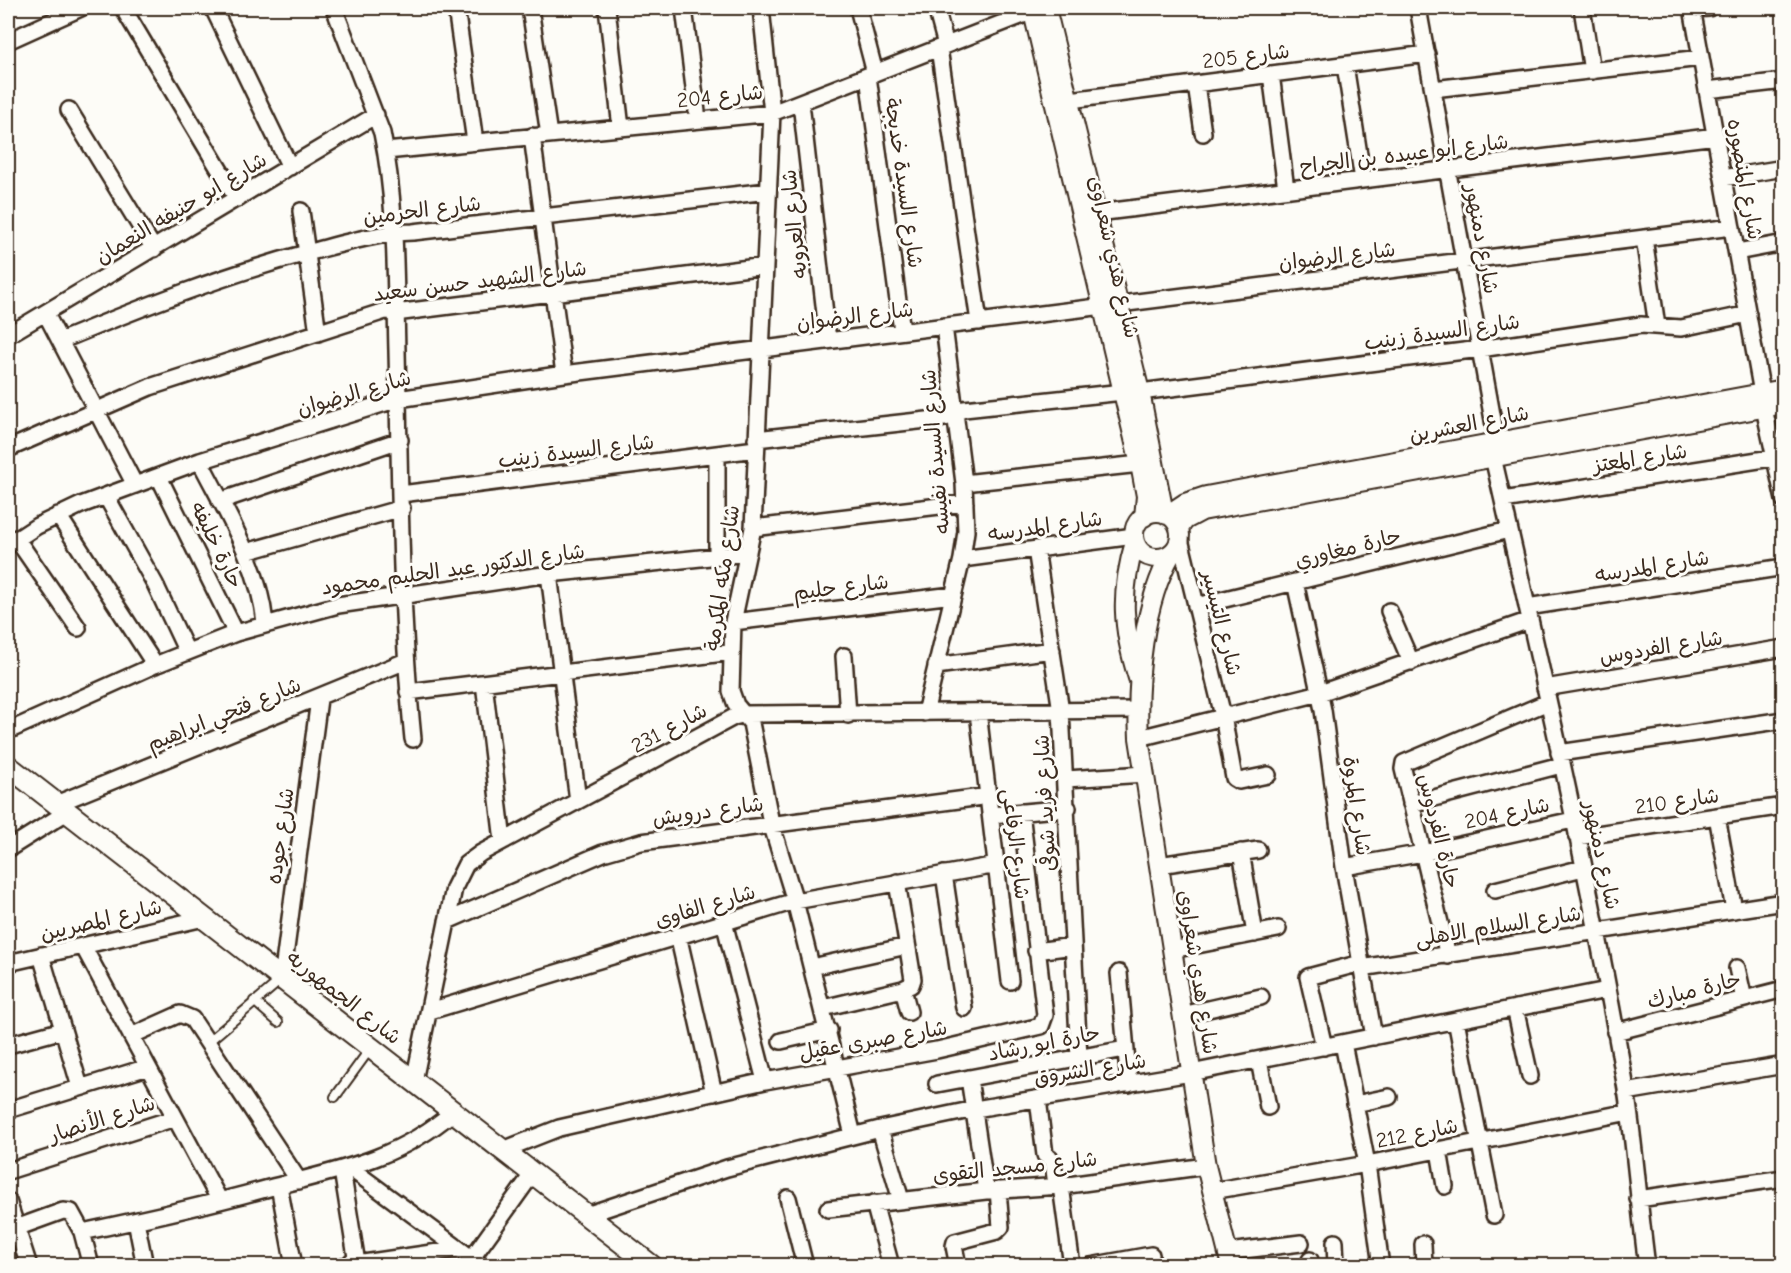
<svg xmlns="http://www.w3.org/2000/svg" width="1791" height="1273" viewBox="0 0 1791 1273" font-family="'Comic Neue','Playpen Sans Arabic',sans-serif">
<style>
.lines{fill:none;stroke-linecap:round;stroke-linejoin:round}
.service-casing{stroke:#3b2a1e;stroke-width:12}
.minor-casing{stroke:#3b2a1e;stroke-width:20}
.tertiary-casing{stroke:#3b2a1e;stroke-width:22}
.secondary-casing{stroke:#3b2a1e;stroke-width:24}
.service{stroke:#fdfcf7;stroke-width:8}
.minor{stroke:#fdfcf7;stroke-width:15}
.tertiary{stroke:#fdfcf7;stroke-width:18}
.secondary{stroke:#fdfcf7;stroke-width:20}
.labels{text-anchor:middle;stroke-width:6;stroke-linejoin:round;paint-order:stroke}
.street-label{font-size:21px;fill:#3b2a1e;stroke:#fdfcf7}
</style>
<rect width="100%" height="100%" fill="#fdfcf7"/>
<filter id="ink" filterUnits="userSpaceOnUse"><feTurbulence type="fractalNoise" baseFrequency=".0167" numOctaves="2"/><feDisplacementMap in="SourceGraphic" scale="12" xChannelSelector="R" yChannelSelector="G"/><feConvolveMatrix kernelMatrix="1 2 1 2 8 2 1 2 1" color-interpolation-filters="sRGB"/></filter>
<g filter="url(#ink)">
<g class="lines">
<g class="service-casing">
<path id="service" d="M254,1001L278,1022
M208,1042L282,979
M335,1097L370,1049"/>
</g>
<g class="minor-casing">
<path id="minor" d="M123,8L237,199
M213,8L290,167
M334,8L382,133C397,204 395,279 397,351C400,480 400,610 413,739
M456,8L475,142
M530,8L549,135
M607,8L621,128
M684,8L698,120
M761,8L772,113L753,528L733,622L731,691L736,705L751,723L771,823L795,901L853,1135
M858,8L875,73
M936,8L946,45
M1418,8L1497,442
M1582,8L1592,71
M1692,8L1762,393
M1693,9L1709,8
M8,41L81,8
M939,48L979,322
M1345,65L1363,180
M1271,74L1286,189
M868,76L902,331
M1196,84L1203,133
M1433,89L1701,58
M1707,90L1784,81
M1070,100L1427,54
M801,103L828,340
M69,110L154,249
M532,136L564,374
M386,151L772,113L1041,8
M1723,178L1784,168
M301,211L318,333
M1097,213L1716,136
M1644,238L1657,326
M1737,252L1784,243
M46,314L135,485
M8,335L376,115
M60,341C142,307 224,275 310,252C345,243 377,233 413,232L768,191
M1140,392L1480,349L1641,325L1681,328L1748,314
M1764,408L1784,500
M756,439L945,418L964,409L1123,392
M8,449L150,387L385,311L403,312L765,266
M1493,457C1541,667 1590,877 1626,1089C1635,1147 1639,1207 1647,1266
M200,461C227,514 259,564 265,623
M159,477L236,633
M964,483L1140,464
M401,494L756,449
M106,496L155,584L187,652
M1503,500L1784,456
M220,501L400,440
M58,515L155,665
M753,528L965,503
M16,538L78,628
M1180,539L1223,716L1234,778L1239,781L1268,775
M8,545L37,526L81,505L200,461L398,399L564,374L1732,227
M1036,549L1061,711L1079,1057
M246,552L402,508
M717,555V454
M962,559L1134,536
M549,574L578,801
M1295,582L1323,710L1344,867L1374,1037
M1196,606L1509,530
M1527,607L1784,567
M1389,611L1411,662
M733,622L953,595
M844,656L848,715
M936,666L1052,650
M484,683L503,841
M1545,688L1784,648
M408,692L732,652
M978,712L1010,981
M925,713L962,559L966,531L964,483L944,326
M8,731L155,665L236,633L338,605L549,574L748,553
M1139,738L1320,693L1530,620
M1559,753L1784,720
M1066,779L1145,774
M56,804L406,661
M1411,804L1561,765
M991,815L1068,808
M1717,816L1734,910
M1577,837L1784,806
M8,849L67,812
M1241,852L1255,934
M1159,865L1258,850
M1344,867L1423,853L1573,820
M944,874L964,1008
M1495,890L1583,868
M447,921L603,853L641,842L989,796
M724,922L765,1081
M678,935L714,1093
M83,946L220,1201
M1172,950L1278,929
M1036,951L1073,946
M41,955L80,1087
M1448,956L1403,769L1404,763L1548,702
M8,963L204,918
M812,967L907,946
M1361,968L1784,902
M1737,968L1744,999
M1119,973L1129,1084
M282,979L319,699
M903,989L909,1012
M823,1008L903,989L911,985L913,979L897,882
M1515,1008L1530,1076
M430,1011L795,901L997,865
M1182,1015L1261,997
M1456,1020L1494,1215
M1615,1032L1784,989
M131,1036L180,1014L192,1019L299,1181
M781,1041L829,1030
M1343,1043L1367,1164L1381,1266
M8,1045L63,1030
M1324,1047L1308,977L1361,963
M1259,1060L1268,1107
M969,1078L986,1191
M414,1081L454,888L466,864L481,853L734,717L746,714L1139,710
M937,1084L1125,1049
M1626,1092L1784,1065
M1038,1099L1045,1155L1053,1161L1056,1186
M1355,1104L1389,1097
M8,1110L148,1067
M880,1129L901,1200
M503,1150L559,1128L765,1081L937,1050L1041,1026L1045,1015L1021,812
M1439,1150L1445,1186
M350,1168L482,1266
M342,1170L356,1257L347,1266
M8,1171L175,1118
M279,1186L294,1266
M1061,1186L1072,1266
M1212,1191L1367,1164L1629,1112
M788,1198L805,1266
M1638,1199L1784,1178
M8,1201L29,1266
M874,1203L891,1266
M828,1209L986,1191L1061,1186L1206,1166
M586,1215L727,1168L880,1129L975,1109L1191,1073L1607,990
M136,1221L145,1266
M16,1228L63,1211L71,1212L82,1232L91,1266
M82,1232C145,1219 207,1205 269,1188C339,1170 397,1160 453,1112
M1335,1242L1336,1266
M1423,1244L1424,1266
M1228,1252L1301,1243
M472,1258L533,1173
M1310,1260V1266
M343,1266L459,1249
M958,1266L954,1246L955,1242L997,1231L1001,1227L998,1190
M1090,1266L1151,1255"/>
</g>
<g class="tertiary-casing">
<path id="tertiary" d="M1032,8L1140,464L1146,496L1144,517
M1046,8L1140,392L1164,513
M1134 535a23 23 0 1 1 46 0a23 23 0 1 1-46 0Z
M1167,515L1185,503L1206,496L1784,389
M1179,528L1185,520L1202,511L1784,404
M1135,542C1120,592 1122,628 1138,678
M1172,553C1143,602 1136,681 1139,738L1206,1166L1231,1266"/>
</g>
<g class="secondary-casing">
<path id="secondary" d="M8,766L652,1266"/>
</g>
<use href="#service" class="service"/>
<use href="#minor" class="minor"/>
<use href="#tertiary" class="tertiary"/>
<use href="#secondary" class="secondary"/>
</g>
</g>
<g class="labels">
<g class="street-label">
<text transform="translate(1246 56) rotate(-7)" y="7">شارع 205</text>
<text transform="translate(720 96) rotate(-6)" y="7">شارع 204</text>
<text transform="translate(1404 154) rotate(-7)" y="7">شارع ابو عبيده بن الجراح</text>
<text transform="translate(1745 179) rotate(80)" y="7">شارع المنصوره</text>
<text transform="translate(904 183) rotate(82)" y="7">شارع السيدة خديجة</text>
<text transform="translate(181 208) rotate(-31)" y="7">شارع ابو حنيفه النعمان</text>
<text transform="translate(422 210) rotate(-7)" y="7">شارع الحرمين</text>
<text transform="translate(794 224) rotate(-96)" y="7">شارع العروبه</text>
<text transform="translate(1482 239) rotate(80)" y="7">شارع دمنهور</text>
<text transform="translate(1337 256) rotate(-7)" y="7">شارع الرضوان</text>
<text transform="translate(1114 257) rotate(77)" y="7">شارع هدي شعراوى</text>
<text transform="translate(480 281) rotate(-7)" y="7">شارع الشهيد حسن سعيد</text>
<text transform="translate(855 316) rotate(-7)" y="7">شارع الرضوان</text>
<text transform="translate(1442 332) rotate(-8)" y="7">شارع السيدة زينب</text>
<text transform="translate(354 393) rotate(-16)" y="7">شارع الرضوان</text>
<text transform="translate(1469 424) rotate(-11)" y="7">شارع العشرين</text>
<text transform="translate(576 451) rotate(-7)" y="7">شارع السيدة زينب</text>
<text transform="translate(935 452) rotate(-95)" y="7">شارع السيدة نفيسه</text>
<text transform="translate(1640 458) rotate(-9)" y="7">شارع المعتز</text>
<text transform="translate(1045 526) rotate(-8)" y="7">شارع المدرسه</text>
<text transform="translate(217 545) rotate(64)" y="7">حارة خليفه</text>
<text transform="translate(1348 548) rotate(-14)" y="7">حارة مغاوري</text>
<text transform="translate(1652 566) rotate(-9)" y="7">شارع المدرسه</text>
<text transform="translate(453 569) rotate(-8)" y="7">شارع الدكتور عبد الحليم محمود</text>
<text transform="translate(722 578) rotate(-82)" y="7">شارع مكه المكرمة</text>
<text transform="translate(841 587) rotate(-7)" y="7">شارع حليم</text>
<text transform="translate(1222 623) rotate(76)" y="7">شارع التيسير</text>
<text transform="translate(1661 647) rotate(-9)" y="7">شارع الفردوس</text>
<text transform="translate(224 714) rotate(-22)" y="7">شارع فتحي ابراهيم</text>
<text transform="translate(669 728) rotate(-28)" y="7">شارع 231</text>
<text transform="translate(1677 801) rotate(-8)" y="7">شارع 210</text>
<text transform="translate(1045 803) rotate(-93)" y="7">شارع فريد شوقى</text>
<text transform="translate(1357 806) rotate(82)" y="7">شارع المروة</text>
<text transform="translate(708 811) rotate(-8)" y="7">شارع درويش</text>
<text transform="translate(1507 813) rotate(-12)" y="7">شارع 204</text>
<text transform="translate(1439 831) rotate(76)" y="7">حارة الفردوس</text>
<text transform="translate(280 836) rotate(-82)" y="7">شارع جوده</text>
<text transform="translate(1016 844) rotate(83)" y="7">شارع الرفاعى</text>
<text transform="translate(1602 855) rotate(78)" y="7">شارع دمنهور</text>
<text transform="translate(705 906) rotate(-17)" y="7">شارع الفاوى</text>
<text transform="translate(101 920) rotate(-13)" y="7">شارع المصريين</text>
<text transform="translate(1498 926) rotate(-9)" y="7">شارع السلام الاهلى</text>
<text transform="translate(1198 972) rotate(81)" y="7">شارع هدي شعراوى</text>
<text transform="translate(1694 990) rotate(-14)" y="7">حارة مبارك</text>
<text transform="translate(344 997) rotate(38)" y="7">شارع الجمهوريه</text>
<text transform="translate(873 1040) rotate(-10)" y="7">شارع صبرى عقيل</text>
<text transform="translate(1044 1043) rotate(-11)" y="7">حارة ابو رشاد</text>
<text transform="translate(1090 1069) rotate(-9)" y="7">شارع الشروق</text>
<text transform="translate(102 1119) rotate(-18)" y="7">شارع الأنصار</text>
<text transform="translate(1417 1133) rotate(-11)" y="7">شارع 212</text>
<text transform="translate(1015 1167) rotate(-6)" y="7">شارع مسجد التقوى</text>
</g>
</g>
<rect width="1791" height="1273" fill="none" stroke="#fdfcf7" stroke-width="30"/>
<rect x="15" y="15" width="1761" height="1243" fill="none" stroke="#3b2a1e" stroke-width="2" filter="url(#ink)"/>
</svg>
